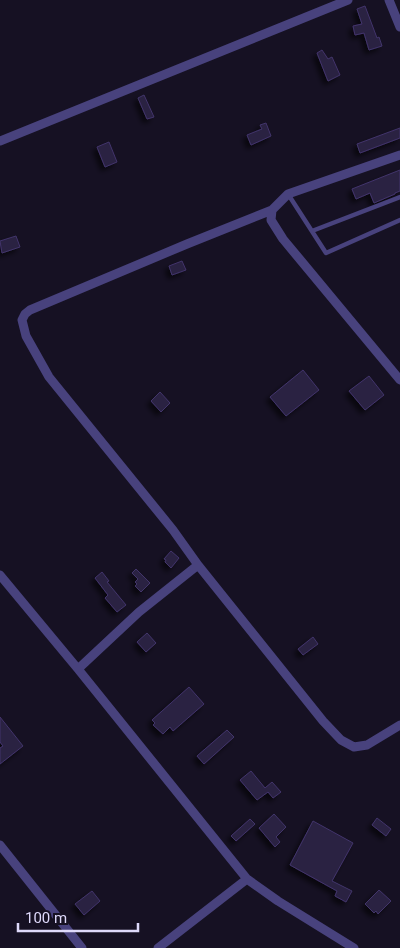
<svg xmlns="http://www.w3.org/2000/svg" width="400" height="948" viewBox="0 0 400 948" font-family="Roboto,sans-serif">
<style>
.building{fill:#292042;stroke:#42356b;filter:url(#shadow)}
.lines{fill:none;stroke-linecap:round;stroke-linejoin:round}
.lane{stroke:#48427d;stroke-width:4.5}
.street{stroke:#48427d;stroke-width:9}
</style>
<defs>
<filter id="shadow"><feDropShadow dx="-4" dy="4" stdDeviation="2.5" flood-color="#0009"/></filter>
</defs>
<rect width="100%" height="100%" fill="#161123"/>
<path class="building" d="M365,6L377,38L379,37L382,46L369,50L364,33L355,35L353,26L362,24L357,9Z
M322,50L328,59L332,57L340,75L328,81L317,53Z
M144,95L154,117L147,119L138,98Z
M266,123L271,136L251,145L247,135L262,129L260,125Z
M400,128V138L360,153L357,144Z
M109,142L117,162L105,167L97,147Z
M400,170V191L395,193V194L374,203L370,193L356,199L352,189Z
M16,236L20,247L2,253L0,241Z
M182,261L186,270L172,275L169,266Z
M303,370L319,390L286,416L270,397Z
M369,376L384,395L365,410L349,391Z
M160,392L170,403L161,412L151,401Z
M171,551L179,558L171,568L165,562L166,560L164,559Z
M136,569L150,583L141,592L135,586L137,584L135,582L138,579L132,573Z
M102,572L109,581L107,582L126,605L117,612L105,598L108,595L95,578Z
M147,633L156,643L146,652L137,642Z
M313,637L318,644L303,655L298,649Z
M189,687L204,704L173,731L170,727L163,734L153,725L155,723L152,720Z
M0,717L23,746L0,764V748L3,746L0,742Z
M227,730L234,737L204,764L197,756Z
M251,771L265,788L272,782L281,792L273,798L268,792L257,800L240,780Z
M274,814L286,827L276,837L280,842L275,847L259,828Z
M377,818L391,829L386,836L372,825Z
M250,819L255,824L236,841L231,836Z
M313,821L353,843L332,881L352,891L346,902L335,896L337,891L290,865Z
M379,890L391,901L378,914L376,911L374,913L365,904Z
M92,891L100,901L84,915L75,904Z"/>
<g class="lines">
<path class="lane" d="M288,194L326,253L400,220
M312,231L400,197"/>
<path class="street" d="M389,0L400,27
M0,141L348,0
M400,155L288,194L272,210L271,220L283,239L400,380
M272,210L187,244L30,310L25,314L22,320L26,336L49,377L173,530L198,565L323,721L341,740L354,747L367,745L400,725
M0,575L78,669L247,879L278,901L354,948
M78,669L139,612L198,565
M0,845L82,948
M158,948L247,879"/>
</g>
<path d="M18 923v8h120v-8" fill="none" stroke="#ded9fa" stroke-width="2.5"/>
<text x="25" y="923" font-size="15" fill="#ded9fa" stroke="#161123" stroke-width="4" paint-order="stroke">100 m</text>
</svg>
